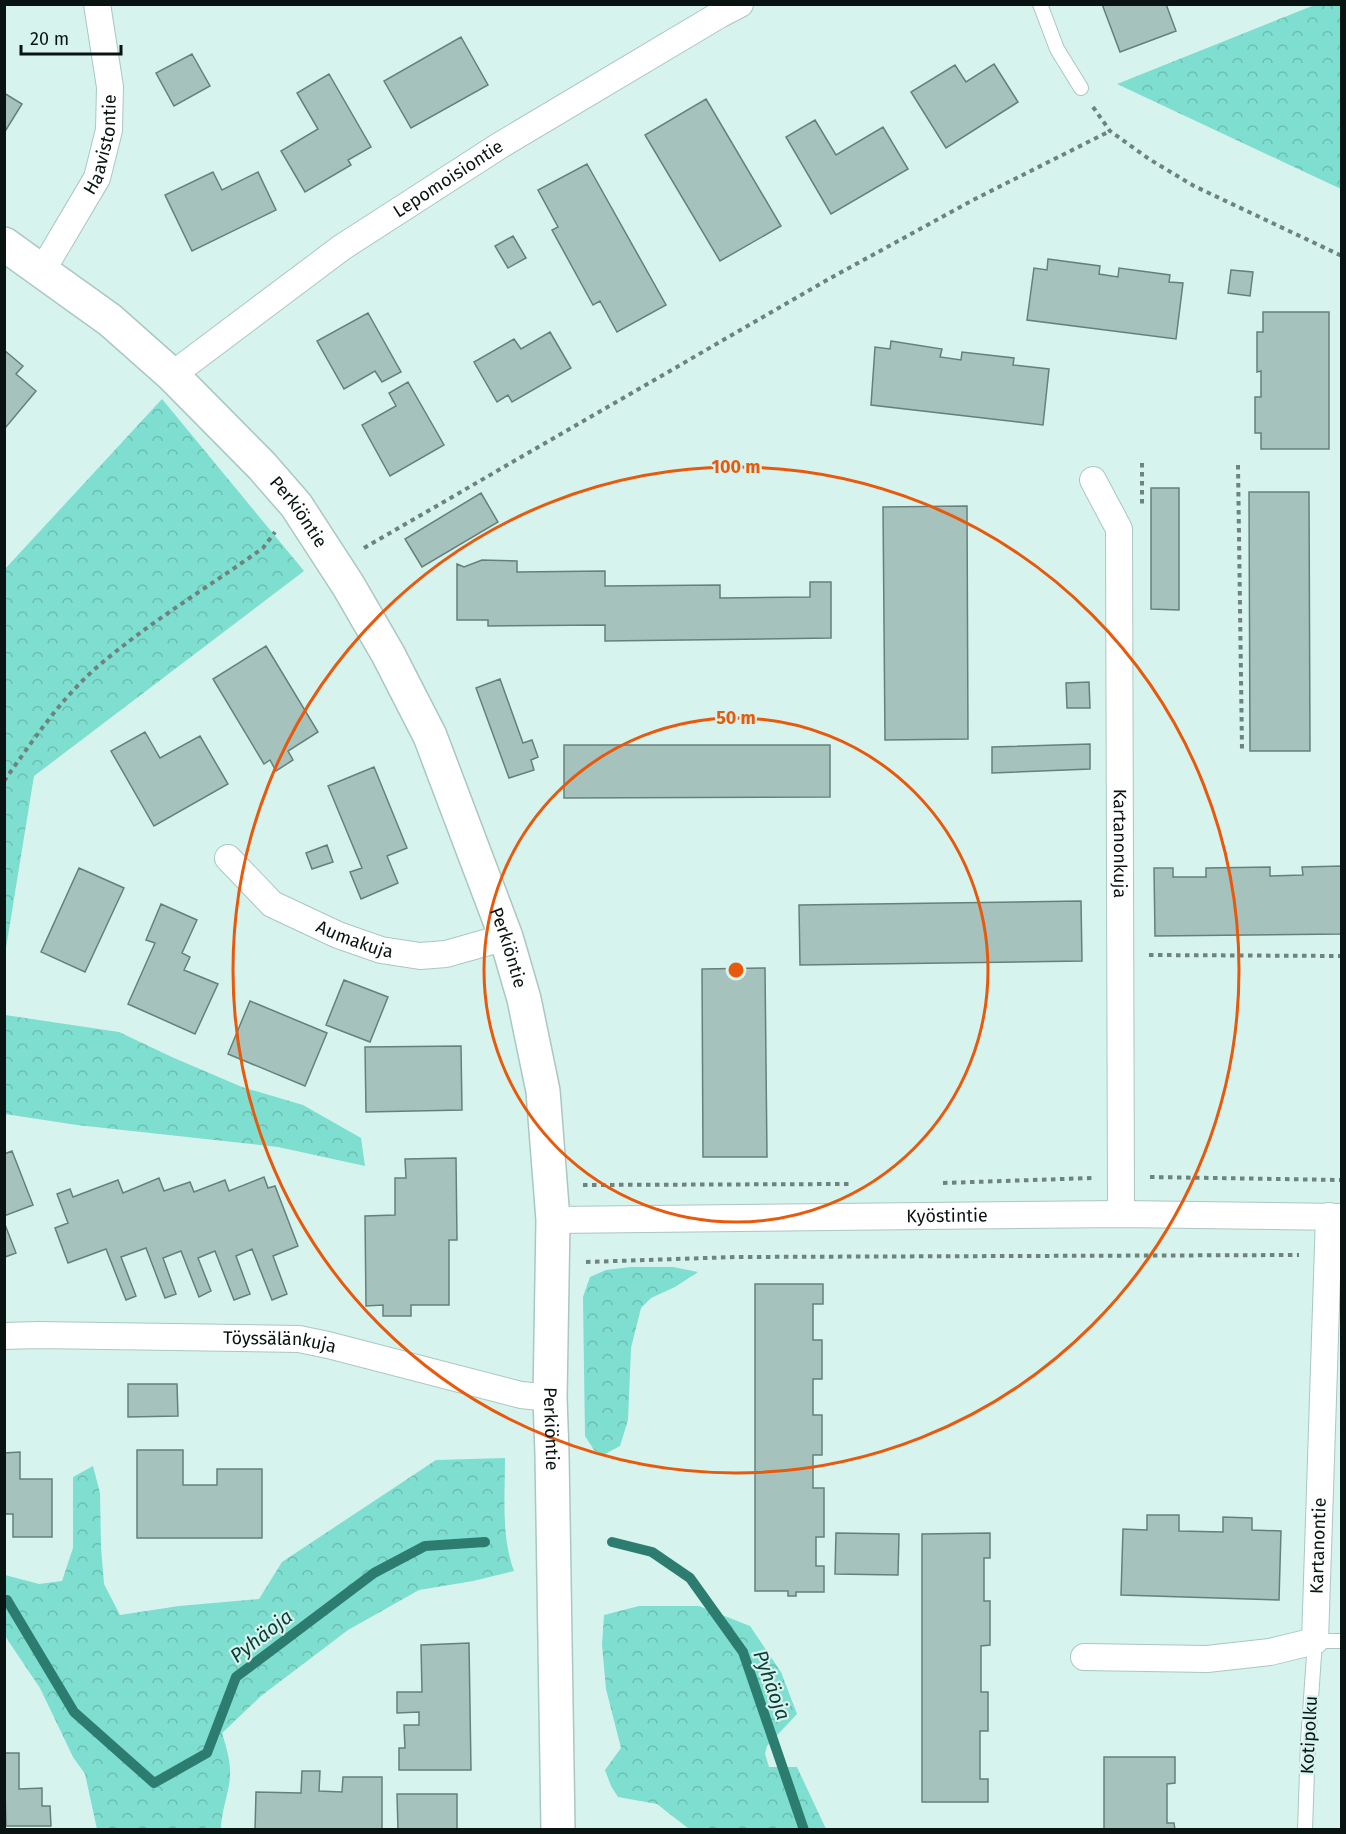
<svg xmlns="http://www.w3.org/2000/svg" width="1346" height="1834" viewBox="0 0 1346 1834" font-family="'Fira Sans',sans-serif">
<style>
.forest{fill:url(#forest-crowns)}
.lines{fill:none;stroke-linecap:round;stroke-linejoin:round}
.stream{stroke:#2c7c70;stroke-width:10}
.building{fill:#a5c2bc;stroke:#66817c;stroke-width:1.5}
.service-casing{stroke:#aac7c1;stroke-width:16}
.minor-casing{stroke:#aac7c1;stroke-width:28}
.tertiary-casing{stroke:#aac7c1;stroke-width:36}
.path{stroke:#6e827e;stroke-width:4;stroke-dasharray:4.5 4.5;stroke-linecap:butt}
.service{stroke:#fff;stroke-width:14}
.minor{stroke:#fff;stroke-width:26}
.tertiary{stroke:#fff;stroke-width:33}
.ring{fill:none;stroke:#e8590c;stroke-width:3}
.labels{text-anchor:middle;stroke-width:4.5;stroke-linejoin:round;paint-order:stroke}
.street-label{font-size:18px;fill:#091412;stroke:#d6f3ed}
.water-label{font-size:20px;font-style:italic;fill:#0b3d36;stroke:#d6f3ed}
.centre{fill:#e8590c;stroke:#d6f3ed;stroke-width:3}
.ring-label{font-size:18px;text-anchor:middle;font-weight:bold;fill:#e8590c;stroke:#d6f3ed;stroke-width:4.5;stroke-linejoin:round;paint-order:stroke}
</style>
<defs>
<pattern id="forest-crowns" width="20" height="18" patternUnits="userSpaceOnUse" patternTransform="scale(1.5)"><rect width="20" height="18" fill="#7edecf"/><path d="M2 6a3 3 0 1 1 6 0M12 15a3 3 0 1 1 6 0" fill="none" stroke="#6cbeb1"/></pattern>
</defs>
<rect width="100%" height="100%" fill="#d6f3ed"/>
<path class="forest" d="M1317,4L1341,5V189L1117,84Z
M162,399L304,571L34,776L5,954V569Z
M5,1015L119,1032L174,1058L242,1087L303,1105L361,1138L365,1166L278,1147L77,1125L5,1114Z
M631,1267H673L698,1272L675,1287L651,1298L641,1308L631,1348L628,1420L620,1446L603,1455L594,1450L585,1436L583,1297L590,1277L606,1270Z
M505,1458C505,1495 501,1537 514,1571L473,1581L419,1590L348,1630L261,1696L222,1733C226,1746 231,1762 230,1776C229,1794 221,1811 221,1829H97L85,1774L73,1757L40,1688L5,1636V1575L39,1584L62,1581L73,1548V1477L93,1466L100,1493L101,1548L104,1584L120,1615L179,1606L259,1599L282,1562L436,1460Z
M639,1606H699L750,1626L781,1672L797,1714L767,1746L765,1754L769,1767H797L826,1829H689L657,1804L618,1797L611,1786L605,1770L621,1748L606,1689L602,1645L604,1615Z"/>
<g class="lines">
<path class="stream" d="M612,1542L652,1552L690,1578L743,1652L804,1830
M4,1600H7L74,1712L154,1783L207,1753L236,1677L374,1573L425,1546L485,1542"/>
</g>
<path class="building" d="M1102,4H1166L1176,31L1120,52Z
M461,37L488,85L411,128L384,81Z
M192,54L210,86L174,106L156,73Z
M994,64L1018,102L946,148L911,92L955,65L966,82Z
M329,74L371,147L348,160L351,165L305,192L281,151L318,129L297,93Z
M4,93L22,104L4,133Z
M706,99L781,226L720,261L645,135Z
M815,120L836,155L883,127L908,169L831,214L786,137Z
M587,164L666,305L617,332L600,301L593,305L552,230L558,227L538,190Z
M213,172L222,190L258,172L276,210L192,251L165,195Z
M513,236L526,258L508,268L495,246Z
M1048,259L1100,266L1099,274L1118,277L1119,268L1170,275L1169,282L1183,283L1176,339L1027,320L1034,268L1047,270Z
M1231,270L1253,272L1250,296L1228,293Z
M1263,312H1329V449H1261V433H1255V397H1261V371L1257,372V332H1263Z
M368,313L401,372L382,382L375,371L344,389L317,341Z
M550,332L571,368L512,402L508,395L497,402L474,362L514,339L521,349Z
M891,341L942,349L940,357L961,360L962,352L1014,358L1013,365L1049,369L1043,425L871,405L875,347L890,349Z
M4,350L23,366L16,374L36,391L6,427L4,425Z
M408,382L444,445L390,476L362,425L396,406L389,393Z
M1151,488H1179V610L1151,609Z
M1249,492H1309L1310,751H1250Z
M481,493L498,522L422,567L405,539Z
M967,506L968,739L885,740L883,507Z
M482,560L517,561V572L605,571V586L720,585V598L810,597V582H831V638L605,641V625L488,626V620H457V564L464,567Z
M266,646L318,732L288,751L293,760L276,771L270,760L264,764L213,679Z
M500,679L523,743L532,740L538,757L531,760L534,770L509,778L476,688Z
M1089,682L1090,708H1067L1066,683Z
M145,732L160,758L200,736L228,784L154,826L111,751Z
M1090,744V769L992,773V747Z
M564,745H830V797L564,798Z
M374,767L407,848L387,856L398,883L361,899L350,872L362,868L328,786Z
M327,845L333,862L312,869L306,853Z
M1342,866V934L1155,936L1154,868H1173V877H1206V868L1270,867V876L1303,875L1302,867Z
M79,868L124,888L85,972L41,952Z
M1081,901L1082,961L800,965L799,905Z
M161,904L197,920L182,953L190,957L184,970L218,984L195,1034L128,1004L155,943L146,940Z
M765,968L767,1157H703L702,969Z
M344,980L388,997L370,1042L326,1025Z
M250,1001L327,1033L305,1086L228,1054Z
M461,1046L462,1110L366,1112L365,1047Z
M12,1151L33,1205L4,1216V1154Z
M456,1158L457,1240H449V1305H411V1316H383V1305L366,1306L365,1216L395,1215V1178H406L405,1159Z
M264,1177L268,1188L275,1186L298,1246L273,1256L287,1294L272,1300L252,1249L236,1256L250,1294L234,1300L215,1251L198,1258L211,1291L199,1297L181,1251L163,1258L176,1294L165,1298L146,1248L121,1257L136,1296L126,1300L106,1249L68,1263L55,1228L68,1223L57,1194L70,1189L73,1197L118,1180L123,1193L159,1178L164,1191L190,1182L194,1192L225,1180L229,1191Z
M4,1222L16,1253L5,1257L4,1255Z
M755,1284H823V1304H813V1340H822V1379H813V1415H822V1455H813V1488H824V1537H816V1566H824V1592H796V1596H788V1591H755Z
M128,1384H177L178,1416L128,1417Z
M137,1450H183V1485H217V1469H262V1538H137Z
M20,1452V1479H52V1537H13V1514H4V1453Z
M1147,1515H1179V1531L1223,1532V1517L1252,1518V1530L1281,1531L1279,1600L1121,1595L1123,1529L1147,1530Z
M836,1533L899,1534L898,1575L835,1574Z
M990,1533V1558H984V1601H990V1645L981,1646V1692H988V1731H980V1779H988V1802H922V1534Z
M469,1643L471,1770H399V1748H405L404,1725H419V1712L397,1713V1692H422L421,1645Z
M4,1753H19V1789L42,1788V1806H50L51,1826H6Z
M1104,1757H1175V1783L1167,1784V1823H1174L1175,1830H1104Z
M302,1771H320L319,1791L342,1792L343,1777H382V1830H255L256,1792L301,1793Z
M397,1794H457V1830H398Z"/>
<g class="lines">
<g class="service-casing">
<path id="service" d="M1040,4L1057,49L1081,88
M1305,1830L1308,1741L1315,1641H1342"/>
</g>
<g class="minor-casing">
<g id="minor">
<path id="s1" d="M42,271L97,178L109,130L110,87L97,4"/>
<path id="s2" d="M172,375L341,248L499,146L719,15L740,4"/>
<path id="s3" d="M1093,480L1119,529L1121,1214"/>
<path id="s4" d="M228,858L272,904L338,935L381,950L420,956L446,954L506,937"/>
<path id="s5" d="M553,1220L1121,1214L1342,1217"/>
<path id="s6" d="M4,1336L38,1335L299,1339L328,1345L521,1395L550,1398"/>
<path id="s7" d="M1084,1657L1207,1659L1270,1652L1315,1641L1329,1216"/>
</g>
</g>
<g class="tertiary-casing">
<g id="tertiary">
<path id="s8" d="M4,244L110,320L172,375L262,466L296,505L348,585L388,654L430,736L506,937L524,999L543,1091L553,1220L550,1398L552,1454L558,1830"/>
</g>
</g>
<path class="path" d="M1093,107L1110,131L1149,159L1194,186L1342,256
M1142,463V507
M1238,465L1242,749
M364,548L827,280L973,200L1110,131
M4,781C34,739 63,695 103,662C153,620 210,586 263,548L275,532
M1149,955L1342,956
M1150,1177L1342,1180
M943,1183L1092,1178
M583,1185L849,1184
M586,1262L736,1257L1299,1255"/>
<use href="#service" class="service"/>
<use href="#minor" class="minor"/>
<use href="#tertiary" class="tertiary"/>
</g>
<g class="ring">
<circle cx="736" cy="970" r="252"/>
<circle cx="736" cy="970" r="503"/>
</g>
<g class="labels">
<g class="street-label">
<text dy="6" stroke="none"><textPath href="#s1" startOffset="142">Haavistontie</textPath></text>
<text dy="6" stroke="none"><textPath href="#s2" startOffset="339">Lepomoisiontie</textPath></text>
<text dy="6" stroke="none"><textPath href="#s8" startOffset="400">Perkiöntie</textPath></text>
<text dy="6" stroke="none"><textPath href="#s3" startOffset="370">Kartanonkuja</textPath></text>
<text dy="6" stroke="none"><textPath href="#s4" startOffset="154">Aumakuja</textPath></text>
<text dy="6" stroke="none"><textPath href="#s8" startOffset="886">Perkiöntie</textPath></text>
<text dy="6" stroke="none"><textPath href="#s5" startOffset="394">Kyöstintie</textPath></text>
<text dy="6" stroke="none"><textPath href="#s6" startOffset="276">Töyssälänkuja</textPath></text>
<text dy="6" stroke="none"><textPath href="#s8" startOffset="1372">Perkiöntie</textPath></text>
<text dy="6" stroke="none"><textPath href="#s7" startOffset="328">Kartanontie</textPath></text>
<text transform="translate(1309 1735) rotate(-87)" y="6">Kotipolku</text>
</g>
<g class="water-label">
<text transform="translate(261 1636) rotate(-38)" y="7">Pyhäoja</text>
<text transform="translate(772 1685) rotate(70)" y="7">Pyhäoja</text>
</g>
</g>
<circle cx="736" cy="970" r="9" class="centre"/>
<g class="ring-label">
<text x="736" y="473">100 m</text>
<text x="736" y="724">50 m</text>
</g>
<rect width="1346" height="1834" fill="none" stroke="#091412" stroke-width="12"/>
<path d="M21 45v9h100v-9" fill="none" stroke="#091412" stroke-width="3"/>
<text x="30" y="45" font-size="18" fill="#091412" stroke="#d6f3ed" stroke-width="4.5" paint-order="stroke">20 m</text>
</svg>
